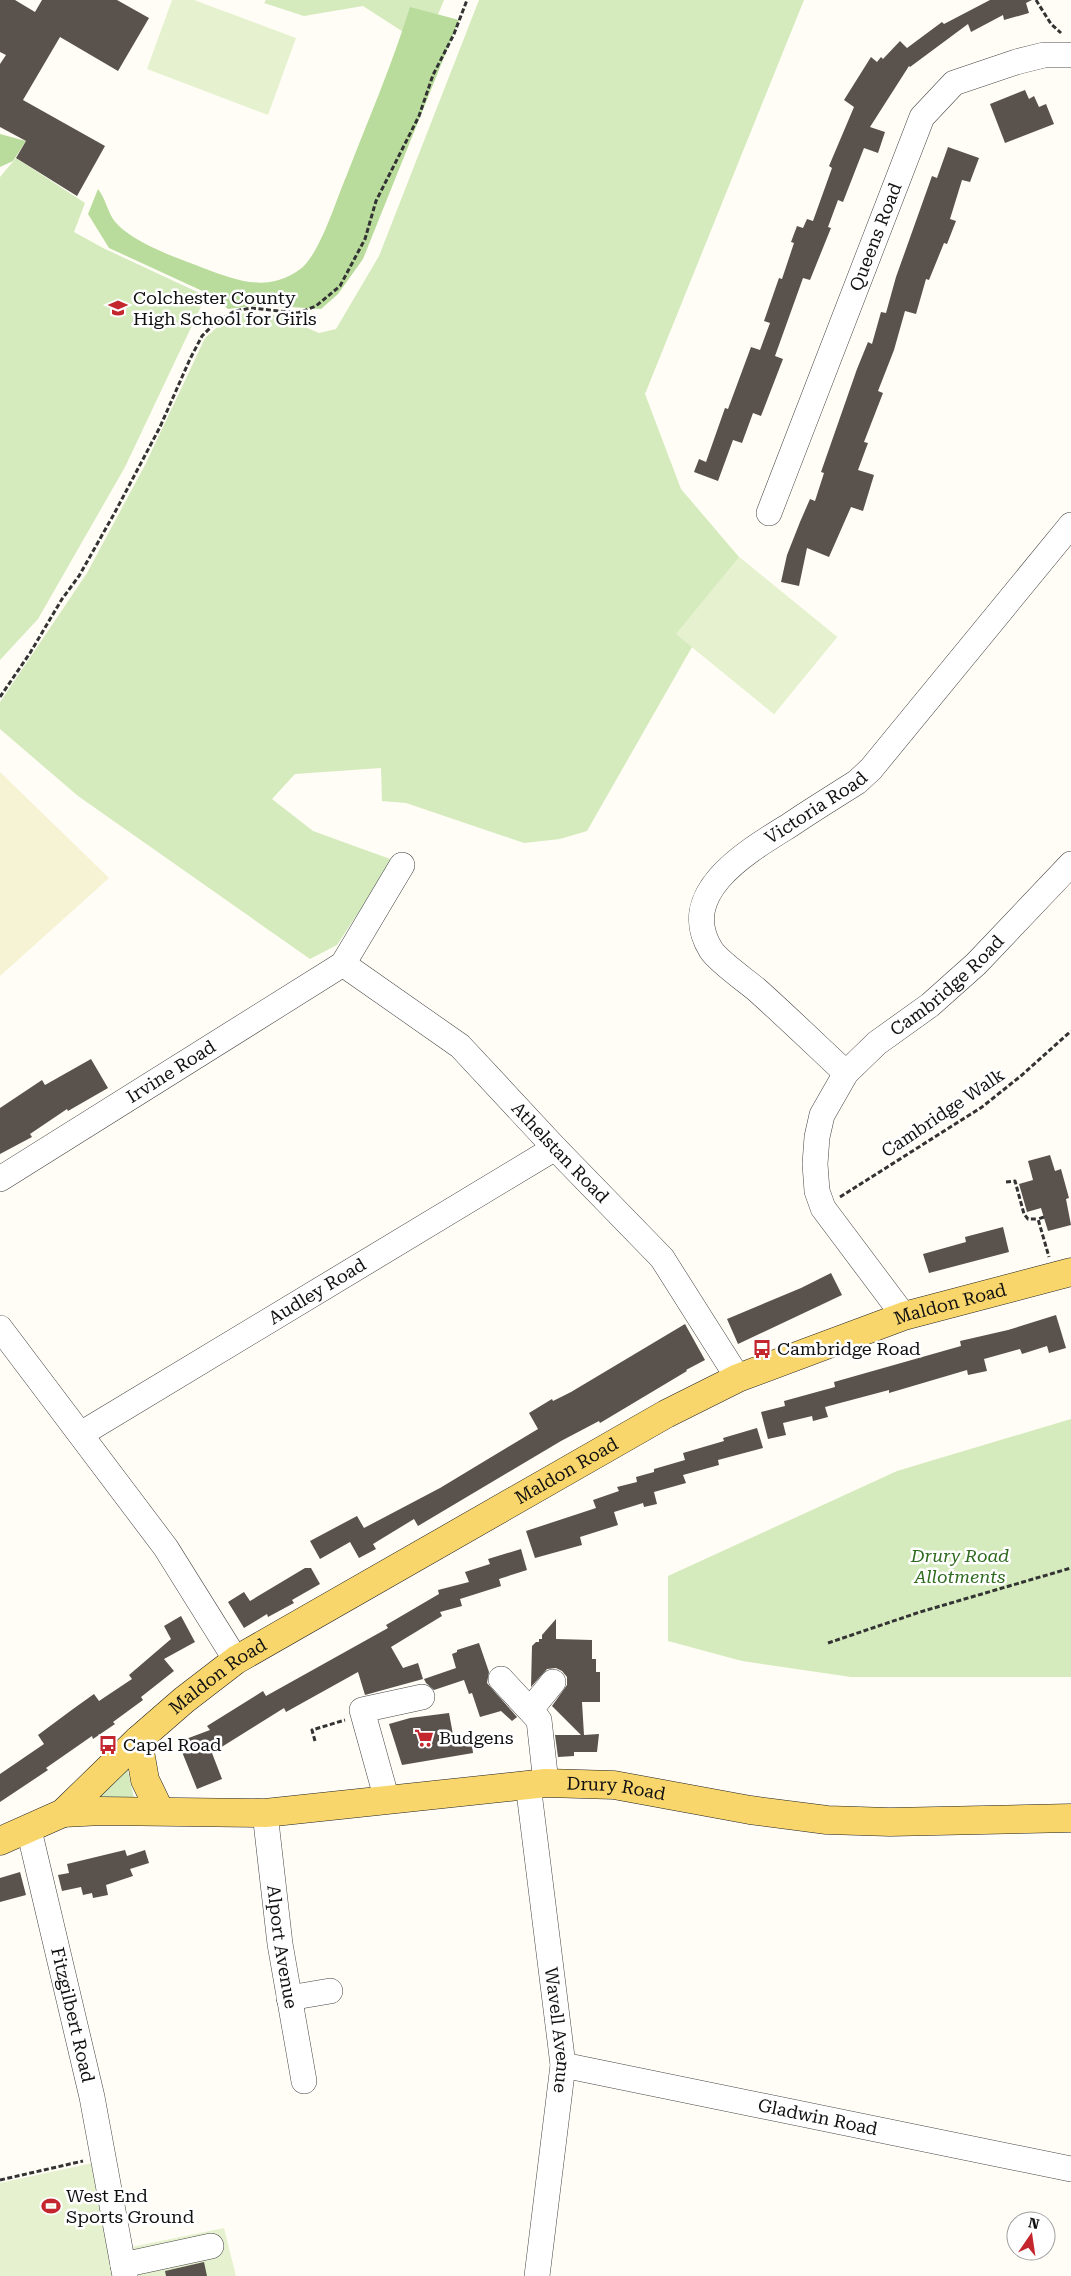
<svg xmlns="http://www.w3.org/2000/svg" width="1071" height="2276" viewBox="0 0 1071 2276" font-family="'Roboto Serif',serif">
<style>
.farmland{fill:#f6f3d4}
.green{fill:#d5ebbd}
.forest{fill:#b9dc9c}
.pitch{fill:#e6f2cf}
.building{fill:#5a524d}
.lines{fill:none;stroke-linecap:round;stroke-linejoin:round}
.minor-casing{stroke:#444;stroke-width:26}
.major-casing{stroke:#222;stroke-width:29}
.path{stroke:#333;stroke-width:3;stroke-dasharray:5 2.5;stroke-linecap:butt}
.minor{stroke:#fff;stroke-width:25}
.major{stroke:#f9d66b;stroke-width:28}
.labels{text-anchor:middle;stroke-width:5;stroke-linejoin:round;paint-order:stroke}
.street-label{font-size:18px;fill:#111;stroke:#fff}
.poi-label{font-size:18px;fill:#111;stroke:#fff;text-anchor:start}
.park-label{font-size:18px;font-style:italic;fill:#2f6b1f;stroke:#fff}
</style>
<rect width="100%" height="100%" fill="#fffdf5"/>
<path class="farmland" d="M0,772L109,878L0,976Z"/>
<path class="green" d="M266,0H444L425,46L363,6L304,16L264,3Z
M479,0H804L645,394L681,489L739,557L837,637L774,714L692,647L587,831L560,839L524,843L406,803L382,801L381,768L295,774L272,799L313,831L393,860L337,945L310,959L78,796L0,729V702L87,573L145,465L205,338L225,320L235,315L247,313L278,315L319,333L336,329L379,256Z
M16,158L85,203L74,232L103,248L206,296L125,467L38,619L0,660V177Z
M1071,1419V1677H851L742,1661L668,1641V1576L897,1471Z
M127,1767L134,1798H89Z"/>
<path class="forest" d="M410,7L459,20L363,259L338,294L321,309L259,305L228,309L209,294L109,248L88,214L98,189C105,198 107,209 113,219C129,242 180,259 206,269C238,281 268,292 299,270C319,257 336,200 346,177C368,120 392,65 410,7Z
M0,134L26,141L13,161L0,167Z"/>
<path class="pitch" d="M172,0H194L296,38L268,115L147,69Z
M739,557L837,637L774,714L676,634Z
M92,2163L112,2251L224,2228L236,2276H0V2183Z"/>
<path class="building" d="M0,0H15L35,12L42,0H117L149,18L118,71L60,37L23,100L105,146L77,196L16,158L26,141L0,127V64L6,55L0,52Z
M990,0H1032L1026,3L1029,13L1004,20L1003,15L971,32L968,24L910,67L909,66L870,127L885,132L878,153L864,148L843,202L838,200L828,227L831,228L810,280L803,278L775,356L783,359L761,416L753,413L742,443L733,440L718,481L694,472L699,459L706,462L725,408L728,409L751,347L760,350L770,323L764,321L779,278L782,279L794,243L791,242L797,226L803,228L807,219L813,221L832,168L829,166L854,107L844,100L871,57L877,62L881,57L883,59L900,41L907,48L942,22L944,24Z
M1025,90L1029,99L1034,96L1039,107L1046,104L1054,124L1005,143L990,104Z
M948,147L979,158L970,182L962,180L950,219L956,221L947,244L944,243L929,280L926,279L916,314L905,311L894,350L878,391L883,393L864,442L868,443L858,470L874,475L863,511L851,507L829,557L807,548L799,586L781,582L787,555L800,522L810,499L815,501L824,473L821,472L857,369L868,342L872,344L881,312L886,313L896,277L932,176L937,178Z
M91,1059L108,1088L68,1111L67,1109L30,1134L32,1137L0,1154V1108L42,1080L45,1085Z
M1050,1155L1055,1171L1061,1169L1069,1198L1066,1199L1071,1225L1048,1231L1041,1208L1027,1212L1019,1184L1033,1180L1028,1161Z
M1003,1227L1009,1252L929,1273L923,1254L966,1242L965,1237Z
M831,1273L842,1295L738,1344L727,1319L801,1288Z
M1056,1315L1066,1348L1049,1353L1047,1346L1022,1354L1020,1349L984,1359L987,1371L968,1375L967,1370L889,1393V1390L825,1407L828,1417L813,1421L812,1416L783,1423L786,1435L768,1439L761,1412L785,1406L784,1401L835,1387L834,1382L961,1346L960,1341L1008,1330Z
M685,1324L705,1360L686,1370L687,1371L600,1423L599,1421L561,1441L418,1526L414,1519L373,1544L376,1549L359,1558L350,1542L320,1559L310,1541L357,1516L364,1528L440,1488L538,1429L529,1413L552,1399L553,1401L571,1392Z
M757,1428L763,1448L718,1460L719,1465L683,1475L686,1483L654,1492L657,1504L644,1507L643,1503L614,1512L618,1525L580,1537L582,1545L535,1558L526,1531L596,1508L593,1500L619,1491L617,1487L637,1482L636,1477L654,1472V1469L685,1460L683,1453L724,1441L723,1438Z
M521,1549L527,1570L499,1579L501,1586L460,1599L462,1606L440,1612L442,1616L391,1647L403,1668L418,1663L423,1679L365,1695L358,1672L286,1712L284,1708L212,1753L222,1779L197,1789L178,1742L210,1730L207,1726L263,1691L266,1696L388,1628L386,1625L439,1594L438,1590L469,1582L465,1572L490,1564L488,1559Z
M305,1568H311L320,1584L292,1600L294,1603L268,1617L267,1614L244,1628L228,1602L244,1592L250,1601Z
M181,1616L195,1642L164,1659L174,1671L141,1697L143,1700L113,1722L115,1724L93,1739L92,1736L46,1768L48,1770L0,1802V1774L44,1744L38,1735L73,1709L94,1694L99,1701L132,1679L129,1675L171,1639L164,1626Z
M556,1619V1639L592,1640V1659H596V1672H600V1702H582L584,1735L599,1734L597,1752H574V1756L558,1757L555,1735H581L552,1706L567,1685V1677L562,1671L556,1668L547,1669L531,1687L532,1646L536,1642H539V1639H542V1635Z
M479,1643L489,1672L487,1683L517,1717L512,1721L501,1711L480,1717L472,1693L469,1694L464,1680L434,1690L426,1683L424,1679L456,1668L452,1654L457,1652V1650Z
M449,1713L454,1740L471,1737L473,1753L402,1765L389,1724L410,1718Z
M125,1850L127,1856L145,1850L149,1863L130,1869L133,1876L106,1885L108,1895L93,1898L92,1893L83,1895L81,1887L62,1891L58,1875L69,1873L67,1864Z
M20,1872L26,1895L0,1902V1878Z
M204,2262L207,2276H166L165,2271Z"/>
<g class="lines">
<g class="minor-casing">
<g id="minor">
<path id="s1" d="M769,513L922,117L954,83L1016,62L1044,55H1071"/>
<path id="s2" d="M343,964L460,1046L555,1148L662,1258L738,1378"/>
<path id="s3" d="M846,1073C816,1045 787,1017 757,990C745,980 718,961 711,950C675,892 750,850 790,825C812,810 835,796 857,782L871,769L1071,525"/>
<path id="s4" d="M0,1179L343,964L402,865"/>
<path id="s5" d="M904,1316L823,1208L817,1191L815,1164L817,1137L822,1115L846,1073L877,1043L930,1005L976,964L1071,864"/>
<path d="M0,1328L166,1548L236,1660"/>
<path id="s6" d="M81,1434L555,1148"/>
<path d="M501,1679L539,1720L546,1783"/>
<path d="M531,1709L553,1682"/>
<path id="s7" d="M528,1784L563,2065L537,2276"/>
<path d="M387,1800L362,1710L422,1697"/>
<path id="s8" d="M265,1813L280,1944L304,2081"/>
<path id="s9" d="M29,1830L92,2097L125,2276"/>
<path d="M289,1998L330,1991"/>
<path id="s10" d="M563,2065L1071,2169"/>
<path d="M123,2265L211,2246"/>
</g>
</g>
<g class="major-casing">
<g id="major">
<path d="M138,1740L145,1780L160,1811"/>
<path id="s11" d="M63,1813L102,1811L265,1813L546,1783L614,1785L750,1810L827,1820L890,1822L1071,1818"/>
<path id="s12" d="M0,1841L63,1813L138,1740L184,1700L236,1660L666,1414L738,1378L904,1316L1071,1272"/>
</g>
</g>
<path class="path" d="M1036,0L1051,24L1061,33
M0,697L30,653L62,599L79,576L114,514L160,427L190,359L202,336L215,323L235,311L251,308L298,313L316,306L340,286L365,239L376,201L419,116L433,75L454,34L467,0
M1006,1182L1015,1181L1024,1214L1028,1219H1038
M840,1197L982,1107L1022,1075L1071,1031
M1044,1217L1038,1219L1049,1257
M828,1643L920,1612L1071,1568
M315,1741L312,1730L345,1720
M0,2180L83,2161"/>
<use href="#minor" class="minor"/>
<use href="#major" class="major"/>
</g>
<defs>
<g id="school-bare" transform="scale(1.5)"><path d="M0-5L7-2L0 1L-7-2ZM-4 1L0 2.5L4 1V4Q0 6-4 4Z" fill="#c4262e" stroke="#fff" stroke-width="2.5" paint-order="stroke"/></g>
<g id="bus-bare" transform="scale(1.5)"><path d="M-5-6H5V4H4V6H2V4H-2V6H-4V4H-5ZM-3.5-4V0h7V-4ZM-3.5 1.2v1.5H-2V1.2ZM2 1.2v1.5H3.5V1.2Z" fill="#c4262e" stroke="#fff" stroke-width="2.5" paint-order="stroke"/></g>
<g id="supermarket-bare" transform="scale(1.5)"><path d="M-6-5.5h2.5l.6 2H6L4.5 2H-2.5L-4.4-4H-6ZM-1.5 3.2a1.3 1.3 0 1 0 .1 0ZM3 3.2a1.3 1.3 0 1 0 .1 0Z" fill="#c4262e" stroke="#fff" stroke-width="2.5" paint-order="stroke"/></g>
<g id="stadium-bare" transform="scale(1.5)"><path d="M0-5a6.5 5 0 1 0 0 10a6.5 5 0 1 0 0-10ZM-3.5-1.8h7v3.6h-7Z" fill="#c4262e" stroke="#fff" stroke-width="2.5" paint-order="stroke"/></g>
</defs>
<g fill-rule="evenodd">
<use href="#school-bare" x="118" y="308"/>
<use href="#bus-bare" x="762" y="1349"/>
<use href="#supermarket-bare" x="424" y="1738"/>
<use href="#bus-bare" x="108" y="1745"/>
<use href="#stadium-bare" x="51" y="2206"/>
</g>
<g class="labels">
<g class="street-label">
<text dy="6" stroke="none"><textPath href="#s1" startOffset="296">Queens Road</textPath></text>
<text dy="6" stroke="none"><textPath href="#s3" startOffset="381">Victoria Road</textPath></text>
<text dy="6" stroke="none"><textPath href="#s5" startOffset="412">Cambridge Road</textPath></text>
<text dy="6" stroke="none"><textPath href="#s4" startOffset="202">Irvine Road</textPath></text>
<text transform="translate(943 1113) rotate(-34)" y="6">Cambridge Walk</text>
<text dy="6" stroke="none"><textPath href="#s2" startOffset="289">Athelstan Road</textPath></text>
<text dy="6" stroke="none"><textPath href="#s6" startOffset="276">Audley Road</textPath></text>
<text dy="6" stroke="none"><textPath href="#s12" startOffset="1101">Maldon Road</textPath></text>
<text dy="6" stroke="none"><textPath href="#s12" startOffset="681">Maldon Road</textPath></text>
<text dy="6" stroke="none"><textPath href="#s12" startOffset="276">Maldon Road</textPath></text>
<text dy="6" stroke="none"><textPath href="#s11" startOffset="555">Drury Road</textPath></text>
<text dy="6" stroke="none"><textPath href="#s8" startOffset="135">Alport Avenue</textPath></text>
<text dy="6" stroke="none"><textPath href="#s9" startOffset="190">Fitzgilbert Road</textPath></text>
<text dy="6" stroke="none"><textPath href="#s7" startOffset="248">Wavell Avenue</textPath></text>
<text dy="6" stroke="none"><textPath href="#s10" startOffset="260">Gladwin Road</textPath></text>
</g>
<g class="poi-label">
<text x="133" y="304">Colchester County<tspan x="133" dy="21">High School for Girls</tspan></text>
<text x="777" y="1355">Cambridge Road</text>
<text x="439" y="1744">Budgens</text>
<text x="123" y="1751">Capel Road</text>
<text x="66" y="2202">West End<tspan x="66" dy="21">Sports Ground</tspan></text>
</g>
<g class="park-label">
<text x="960" y="1562">Drury Road<tspan x="960" dy="21">Allotments</tspan></text>
</g>
</g>
<g transform="translate(1031 2236) rotate(13)"><circle r="24" fill="#ffffff" stroke="#a0a0a0"/>
<path d="M0-4L9 19L0 12L-9 19Z" fill="#c4262e"/>
<text y="-8" font-size="14" font-weight="bold" text-anchor="middle" fill="#111111">N</text>
</g>
</svg>
